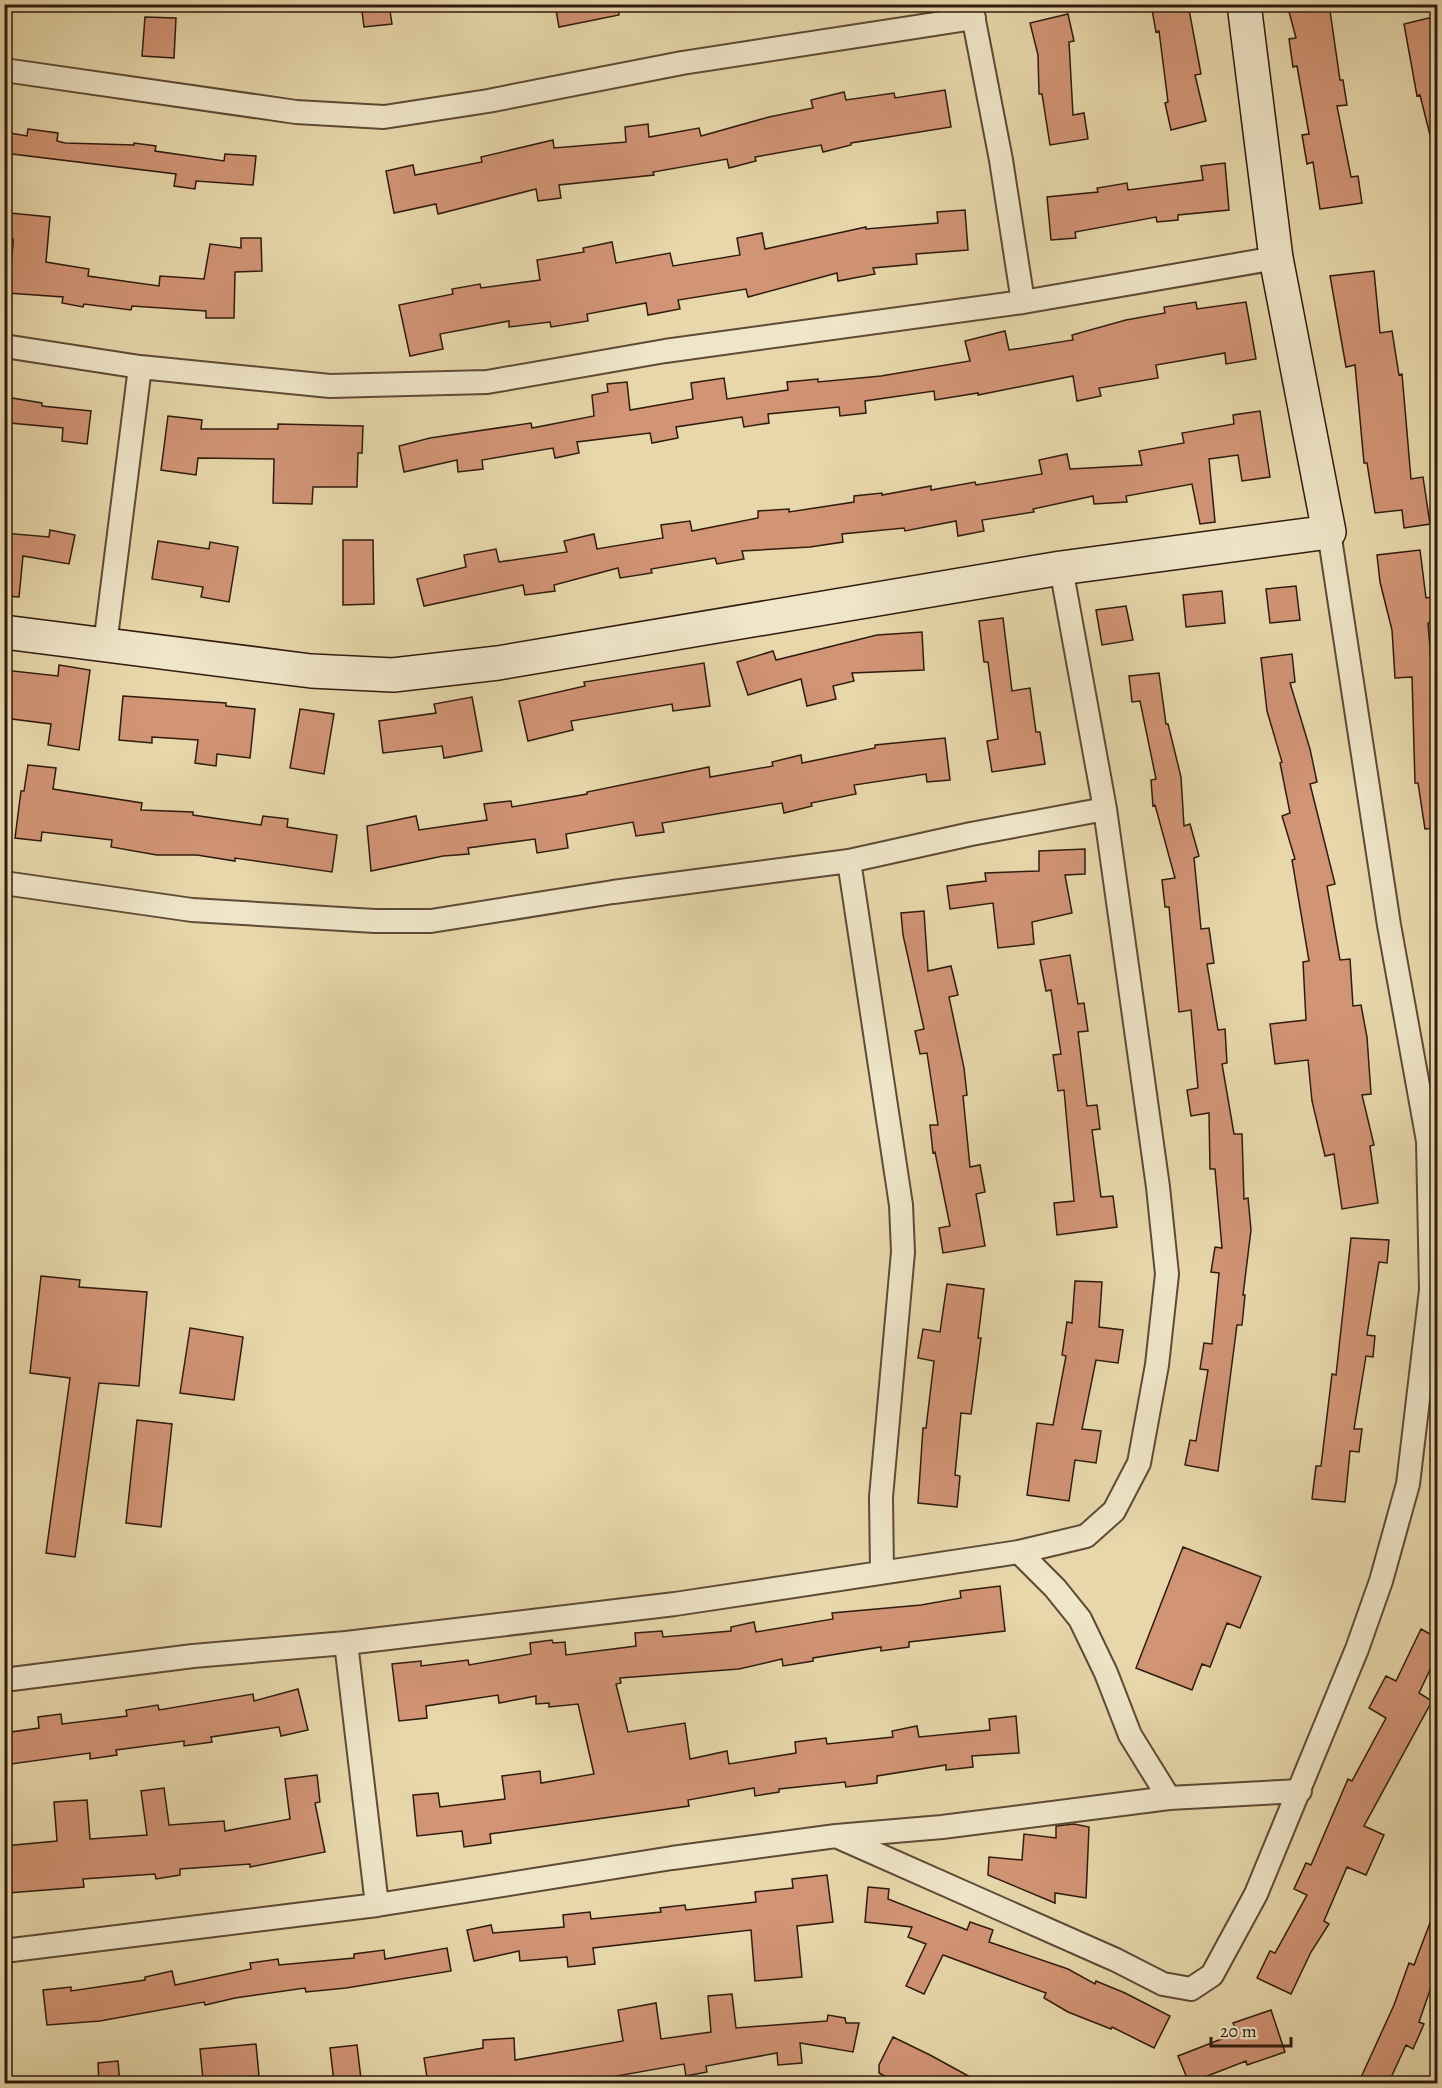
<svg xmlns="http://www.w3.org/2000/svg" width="1442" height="2088" viewBox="0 0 1442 2088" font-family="Alegreya,serif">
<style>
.building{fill:#d19475;stroke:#301b0f;stroke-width:1.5}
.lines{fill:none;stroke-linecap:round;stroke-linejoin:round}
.street-casing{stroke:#5e4a36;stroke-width:26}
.secondary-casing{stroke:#301b0f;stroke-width:36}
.street{stroke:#efe5c8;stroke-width:22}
.secondary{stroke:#efe5c8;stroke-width:33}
</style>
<rect width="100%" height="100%" fill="#e7d7aa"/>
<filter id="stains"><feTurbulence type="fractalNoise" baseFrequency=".00333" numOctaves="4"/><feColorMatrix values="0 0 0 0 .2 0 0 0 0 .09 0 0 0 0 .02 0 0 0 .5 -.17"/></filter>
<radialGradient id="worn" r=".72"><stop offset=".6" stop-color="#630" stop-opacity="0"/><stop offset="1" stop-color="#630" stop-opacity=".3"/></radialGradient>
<path class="building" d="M361,4H389L392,24L364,27Z
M555,4H618L619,15L559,27Z
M1151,4H1188L1201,74L1195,75L1206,121L1171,130L1165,103L1168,102L1159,31L1156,32Z
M1287,4H1329L1340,80H1343L1347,105L1337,106L1351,177L1358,176L1362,203L1320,209L1313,162L1307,164L1302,135L1309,134L1297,66L1293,67L1289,39L1296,38Z
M1068,14L1074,41L1069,42L1073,115L1084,113L1088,139L1050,145L1042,94H1039L1038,55L1030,23Z
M1437,16V135H1430L1420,95L1417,96L1404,24Z
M145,17L176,18L174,58L142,56Z
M945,90L951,127L851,143V145L823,152L821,145L755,157L756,161L729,168L727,159L653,172L654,175L559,185L561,198L538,201L536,189L438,214L436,204L394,213L386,171L413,165L415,175L482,162L481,157L553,140L554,148L626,142L625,127L648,124L649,137L699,128L701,136L769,117L813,108L811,100L844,92L846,100L894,93L895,98Z
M28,129L58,133L57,141L65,143L134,145V143L156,146L155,151L224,161L225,154L256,156L253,185L196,181L195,189L174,186L176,174L4,153V132L27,136Z
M1225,163L1229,210L1178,215V220L1157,222L1156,217L1075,232L1076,238L1051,240L1047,197L1098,192L1097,188L1127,183L1128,190L1203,180L1201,166Z
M965,210L968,250L916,254L917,264L873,268L875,274L838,281L837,273L748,297L746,289L678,300L680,309L648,315L646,303L587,314L588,321L551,327L550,322L509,327V321L440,334L443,349L410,356L399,305L453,294L452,289L480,284L481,288L540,280L537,260L584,252L583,248L612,242L616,263L670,253L673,266L740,255L737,238L762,233L765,249L866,227V229L938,223L937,212Z
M10,213L50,217L46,262L89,269L88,276L159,286L160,276L204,279L210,244L241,248V238H261L262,271L235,272L234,318H206V311L132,306L131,310L84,304L83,307L62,303L63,297L8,293L13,244V239L7,238Z
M1374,271L1380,333L1392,331L1399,375L1402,374L1411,479L1423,477L1430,524L1404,528L1402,510L1375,513L1367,463H1364L1355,365L1346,367L1330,276Z
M1196,302L1197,309L1246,302L1256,359L1226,364L1225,353L1156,365L1158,378L1099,388L1101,396L1077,401L1073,376L978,395V393L935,400L934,391L865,401L866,413L840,416L839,407L768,414L769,423L744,427L742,417L676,427L678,438L652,443L650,433L577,442L579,453L555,458L553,448L482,460L483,469L458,472L457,460L404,472L399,446L430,438L531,423L532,428L594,416L592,395L608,392L607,384L627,382L630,410L693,399L691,383L724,378L727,399L788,390L787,382L818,379V382L881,376L970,361L965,341L1005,331L1009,350L1073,340L1072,335L1126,320L1165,313L1164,307Z
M12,398L42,403V406L91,411L87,444L62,441L63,428L10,423Z
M1260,411L1270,477L1242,481L1238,455L1209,459L1215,522L1200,524L1192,484L1126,496L1127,502L1094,504L1093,496L1033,509L1034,512L982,520L984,531L958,536L956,521L905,531L904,528L842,534L843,542L810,547L742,551L744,559L717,564L715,558L651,569L652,573L620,578L618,568L554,585L555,591L525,595L523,585L424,606L417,579L466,567L464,555L496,549L499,562L567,552L564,541L594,534L597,549L663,538L661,525L690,521L692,531L758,518V511L789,509V512L854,502V496L882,493V495L931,486V490L975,482L976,485L1042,474L1039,460L1067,454L1070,469L1142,465L1139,451L1184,443L1182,433L1234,424L1233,415Z
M168,416L202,420L201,429H278V424L363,426L362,453H358L357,487H313L312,504L273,503L274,459L198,458L196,475L161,470Z
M50,530L75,535L69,564L23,556L19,597L4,596V533L49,537Z
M343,540H373L374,604L343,605Z
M158,541L209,549L210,542L238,547L229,602L201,597L203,587L152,579Z
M1420,550L1426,598L1432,597L1437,621L1428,623L1434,696H1437V828L1425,829L1418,783H1415L1412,677L1395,678L1392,630L1380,582L1377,555Z
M1296,586L1300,620L1270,623L1266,589Z
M1222,591L1225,623L1186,627L1183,595Z
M1126,606L1133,640L1102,645L1096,610Z
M1003,618L1012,691L1030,688L1036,732H1040L1045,764L992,772L987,741L998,739L988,662H984L979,621Z
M922,632L924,670L852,673L854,681L833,686L836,699L807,706L801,679L748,695L737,662L773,651L776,660L877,635Z
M1292,654L1295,682L1290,683L1310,749L1317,782L1310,784L1335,884L1327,886L1340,960L1350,959L1353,1006L1361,1005L1367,1037L1371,1094L1362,1095L1374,1145L1370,1146L1378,1203L1342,1209L1334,1154L1325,1156L1312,1101L1308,1060L1275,1064L1270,1024L1306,1020L1303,962L1309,961L1292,860L1295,859L1282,816L1290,813L1280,763L1282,762L1267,711L1261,658Z
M704,663L710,706L673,711L672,704L571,721L573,730L528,741L519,701L585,686L584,682Z
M59,665L90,670L79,750L48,745L51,724L4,718V670L58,676Z
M1159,673L1166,724H1168L1181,777L1184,826L1190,824L1199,856L1194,858L1201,929L1209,928L1214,963L1207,964L1218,1030L1225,1029L1227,1063L1222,1064L1234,1134H1242L1244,1199L1248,1198L1251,1230L1243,1295H1245L1242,1325H1237L1218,1471L1185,1465L1190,1440L1196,1441L1208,1370L1200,1369L1204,1343L1212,1344L1219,1273L1211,1272L1215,1247L1222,1248L1215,1169H1210L1209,1113L1191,1116L1187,1090L1198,1088L1191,1010L1179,1012L1169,907H1165L1162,880L1175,878L1155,805L1153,806L1151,780L1156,779L1140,701L1132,702L1129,676Z
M123,696L226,703V706L255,709L250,758L217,754L216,766L195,763L198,740L152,737V743L119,740Z
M472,697L482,751L444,758L442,746L383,753L379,721L436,713L434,704Z
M300,709L334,714L324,774L290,768Z
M945,738L950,780L927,782L926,774L854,785L856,794L811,803L812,806L784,813L782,803L662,823L664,832L636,836L633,822L566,834L568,848L537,853L535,839L468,848L469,854L443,856L371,871L367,826L416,816L419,830L487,820L484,804L511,801L512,807L587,794V792L709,767L710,777L773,766L772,762L801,755L802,763L875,748V745Z
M28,765L56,768L53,789L142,803L141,810L193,812V815L261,825L263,816L288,819L287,827L337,835L332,872L235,858V861L197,855H157L111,847L112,840L42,832L41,841L15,838L21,791H24Z
M1085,849V874L1065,875L1072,913L1032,922L1034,944L998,948L993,903L950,909L947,886L986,881L985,873L1039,871V851Z
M924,911L928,971L951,966L958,995L949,997L964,1068L967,1095L963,1096L970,1167L980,1165L985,1192L976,1194L985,1246L943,1253L939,1228L950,1226L935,1152L933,1153L930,1125H938L927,1053L920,1054L915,1031L924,1029L903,935L901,913Z
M1070,955L1078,1004L1084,1003L1088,1031L1078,1032L1087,1106L1097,1105L1100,1129L1092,1130L1101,1197L1113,1196L1117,1227L1057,1235L1054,1203L1074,1201L1064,1090L1058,1091L1053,1055L1061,1054L1051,990L1046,991L1040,960Z
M1351,1238L1389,1240L1387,1263L1379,1262L1367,1335L1375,1336L1373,1357L1366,1356L1354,1429H1362L1359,1452L1350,1451L1345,1502L1312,1499L1316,1466H1321L1332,1374L1336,1375Z
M41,1276L80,1280L79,1287L147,1292L139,1386L99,1383L75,1557L46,1553L70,1378L30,1373Z
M1075,1281L1102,1282L1099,1327L1123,1330L1118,1363L1096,1360L1082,1429L1101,1431L1096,1463L1075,1460L1069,1501L1027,1495L1037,1423L1053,1425L1066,1356L1062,1355L1067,1322L1072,1323Z
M947,1284L984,1289L978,1338H981L971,1414L961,1413L955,1475L960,1476L957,1507L918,1503L923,1428H926L934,1361L918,1358L923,1329L940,1332Z
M190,1328L243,1337L234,1400L180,1393Z
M137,1420L172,1424L161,1527L126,1523Z
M1183,1547L1261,1577L1240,1628L1227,1623L1210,1667L1202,1664L1192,1690L1136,1668Z
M1000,1586L1005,1631L909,1642V1647L881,1651V1647L813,1658V1661L783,1666L782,1659L739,1669L620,1678L621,1683L616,1684L628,1732L685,1723L690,1759L727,1751L729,1764L796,1753L795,1742L826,1738L827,1744L893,1737L892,1731L917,1726L919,1737L990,1730L989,1719L1016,1716L1019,1753L972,1756L973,1767L946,1770V1765L877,1776V1783L846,1787L845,1782L779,1789V1792L755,1796L754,1788L688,1800L689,1806L490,1834L491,1843L464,1847L462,1831L417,1836L413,1795L438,1793L440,1807L505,1799L502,1776L540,1771L541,1783L594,1774L578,1704L549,1707V1703L536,1704V1696L499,1703L498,1695L426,1706L427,1718L399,1721L392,1664L421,1661V1666L468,1660L469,1665L531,1654L530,1643L552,1640L553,1643L565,1642L566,1655L636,1646L635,1633L662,1631L663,1637L731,1631V1627L754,1622L756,1632L833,1619L832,1613L921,1605L961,1598L960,1591Z
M1421,1629L1437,1638V1655L1419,1693L1432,1701L1364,1826L1384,1835L1366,1875L1347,1867L1324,1921L1329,1924L1311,1952L1291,1994L1257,1978L1270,1951L1275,1953L1307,1895L1294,1889L1306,1863L1311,1865L1348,1779L1352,1781L1386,1718L1369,1708L1386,1676L1396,1681Z
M298,1689L308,1730L281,1736L279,1727L211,1737L212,1742L184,1746V1741L116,1750L117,1755L90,1759V1753L4,1765V1733L39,1728L38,1717L61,1714L62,1724L127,1716L126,1710L158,1705L159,1710L253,1694L254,1701Z
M317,1775L320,1802L315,1803L325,1852L250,1867V1864L180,1869V1875L156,1879L155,1874L83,1879L84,1887L8,1893L4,1846L57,1841L54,1802L87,1800L90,1839L147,1835L141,1791L164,1788L169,1825L224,1821L225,1831L290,1819L285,1779Z
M1074,1824L1089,1827L1086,1898L1055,1893V1903L988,1875L989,1857L1022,1860L1024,1834L1056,1838V1826Z
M827,1875L833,1922L797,1926L802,1977L755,1981L751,1930L593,1948L595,1964L568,1967L567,1957L520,1961L519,1951L474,1961L467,1930L491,1925L493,1933L564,1927L563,1915L590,1912L591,1919L661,1912L660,1908L685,1905L686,1910L756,1902L755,1892L793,1888L792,1879Z
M868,1887L889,1889L888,1899L967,1930L970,1922L993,1930L989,1942L1068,1969L1095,1984L1096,1981L1125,1993L1170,2016L1154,2048L1112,2027L1111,2029L1068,2012L1044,1998L1046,1993L943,1955L924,1994L906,1986L926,1944L908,1937L912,1927L865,1922Z
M1436,1907L1437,1970L1419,2022L1424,2024L1413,2049L1406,2045L1388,2084H1358L1394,2005L1409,1963L1414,1965Z
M447,1948L451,1971L346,1988L306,1992L305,1988L235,1998L205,2005L204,2002L100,2021L47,2025L43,1990L71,1987V1991L145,1980V1977L172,1971L175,1985L251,1969L250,1963L278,1959L279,1965L354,1958V1954L384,1950L385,1959Z
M732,1994L736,2028L827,2021L828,2015L845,2018L846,2023H859L853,2052L800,2043L802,2063L778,2065L777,2053L706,2066L707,2072L686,2076L684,2064L611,2077L612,2084H586L585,2077L544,2084H428L424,2058L483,2048V2040L514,2038L515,2060L623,2041L618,2010L656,2003L661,2039L711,2032L708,1996Z
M1271,2010L1285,2052L1247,2065L1246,2061L1189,2083L1178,2056L1237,2033L1233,2023Z
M893,2037L930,2055L983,2084H900L879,2073V2065Z
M256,2044L259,2076L203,2080L200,2049Z
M357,2045L361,2079L334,2082L330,2048Z
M118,2061L120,2084H99L98,2063Z"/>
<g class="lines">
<g class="street-casing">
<path id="street" d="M971,5L1001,160L1023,302
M4,70L296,112L384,117L488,101L682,63L974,18
M4,346L140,367L330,386L487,382L665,351L1023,302L1276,258
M105,645L140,367
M849,861L901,1205L903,1252L881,1497L882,1571
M4,883L192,910L375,921H431L613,892L849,861L971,834L1105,809
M1019,1552L1055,1588L1080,1619L1106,1673L1130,1735L1169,1798
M346,1643L377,1905
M4,1680L193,1656L346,1643L675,1604L1019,1552L1086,1536L1114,1511L1139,1463L1157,1365L1167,1274L1158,1187L1105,809L1061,568
M836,1836L1116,1960L1163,1984L1191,1989L1212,1975L1256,1894L1357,1649L1381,1581L1408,1484L1431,1290L1428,1141L1389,925L1329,532
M4,1951L377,1905L672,1858L836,1836L942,1827L1169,1798L1300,1791"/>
</g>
<g class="secondary-casing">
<path id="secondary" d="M4,632L311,671L393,675L498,663L1061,568L1329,532L1276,258L1244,4"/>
</g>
<use href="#street" class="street"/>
<use href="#secondary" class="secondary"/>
</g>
<rect width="1442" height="2088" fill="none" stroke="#e7d7aa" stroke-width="24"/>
<rect x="6" y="6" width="1430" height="2076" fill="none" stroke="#301b0f" stroke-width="3"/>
<rect x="12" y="12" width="1418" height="2064" fill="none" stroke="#301b0f" stroke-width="1.5"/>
<path d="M1211 2037v9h80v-9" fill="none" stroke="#301b0f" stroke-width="3"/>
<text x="1220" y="2037" font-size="18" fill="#301b0f" stroke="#efe5c8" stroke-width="4.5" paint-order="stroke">20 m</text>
<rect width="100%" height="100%" filter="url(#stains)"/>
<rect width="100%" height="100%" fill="url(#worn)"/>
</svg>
